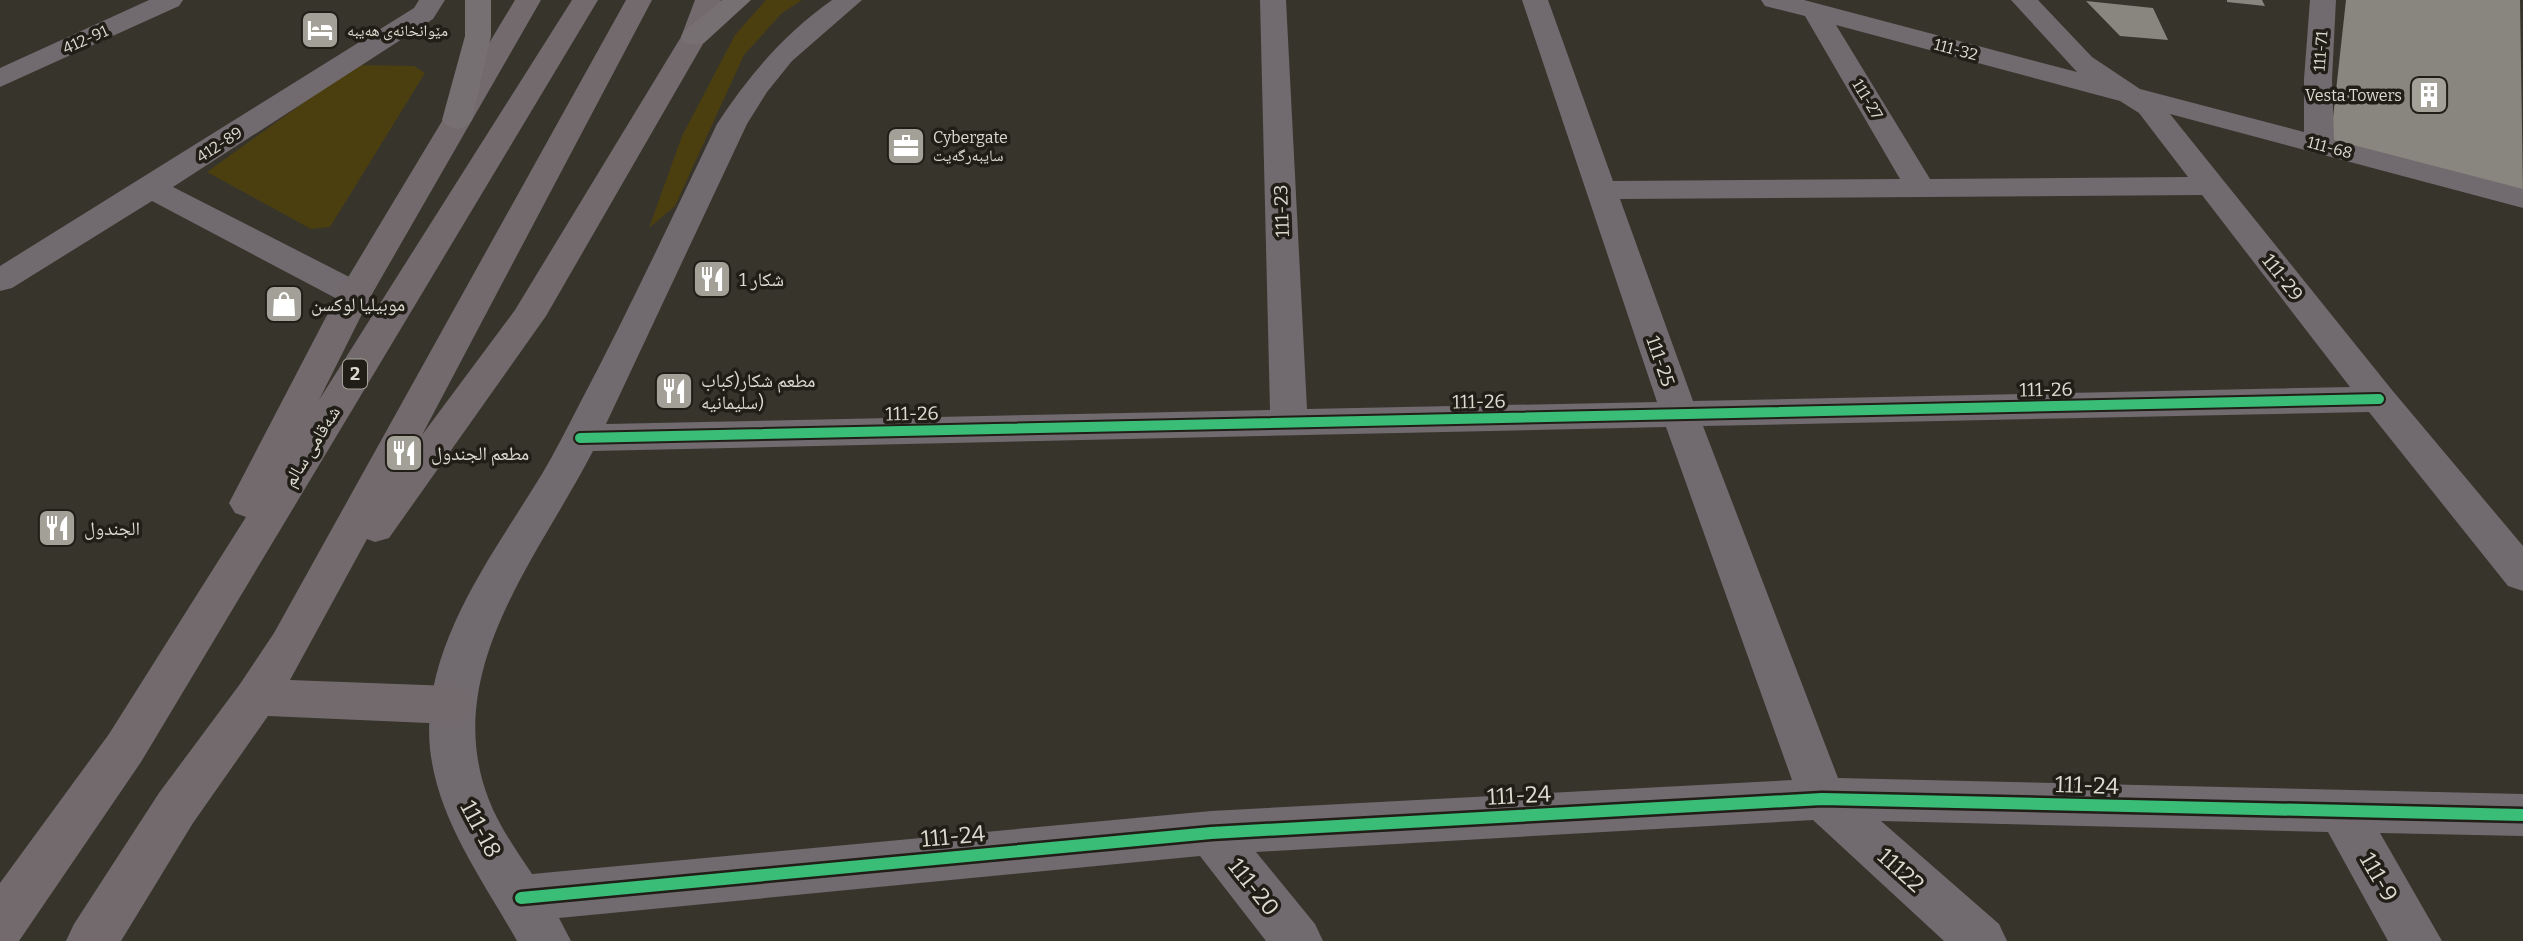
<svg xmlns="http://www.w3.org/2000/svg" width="2523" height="941" viewBox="0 0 2523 941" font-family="Bitter,'Noto Naskh Arabic',serif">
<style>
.green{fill:#4b3f10}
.building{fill:#89867f}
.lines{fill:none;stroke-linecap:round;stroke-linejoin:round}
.street{fill:#716a6f;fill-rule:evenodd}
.primary{fill:#726a6d;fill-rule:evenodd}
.highway{fill:#777072;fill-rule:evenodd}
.cycleway-far1-casing{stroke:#201e17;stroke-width:14}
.cycleway-casing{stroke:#201e17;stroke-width:17}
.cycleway-far1{stroke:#3abd76;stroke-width:10}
.cycleway{stroke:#3abd76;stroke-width:12}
.labels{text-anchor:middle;stroke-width:7;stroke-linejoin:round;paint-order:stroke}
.far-poi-label{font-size:16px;fill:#dddad0;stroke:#201e17;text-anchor:start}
.far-street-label{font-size:16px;fill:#dddad0;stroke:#201e17}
.shield{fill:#201e17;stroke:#a4a298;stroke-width:2}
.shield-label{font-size:18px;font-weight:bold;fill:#dddad0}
.street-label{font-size:19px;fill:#dddad0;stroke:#201e17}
.poi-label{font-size:19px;fill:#dddad0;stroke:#201e17;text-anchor:start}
.near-street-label{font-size:23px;fill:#dddad0;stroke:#201e17}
</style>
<rect width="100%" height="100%" fill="#37342c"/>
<path class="green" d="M766,0H802L782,13L744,55L675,206L649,228L682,136L735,35Z
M356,65L414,66L425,73L330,227L311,229L207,172Z"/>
<path class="building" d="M2227,0H2262L2265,6L2227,2Z
M2346,0H2520L2523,194L2330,145Z
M2086,1L2153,8L2168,40L2120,36Z"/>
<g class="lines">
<path class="street" d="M149,0H183L179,6L0,87V68Z
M419,0H445L433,19L173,187L367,286L372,294L367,302L355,305L343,302L152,201L12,288L0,291V266L414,8Z
M832,0H862L792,61L767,92L747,124L606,424L1270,410L1260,0H1286L1307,409L1657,402L1522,0H1548L1613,181L1900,179L1805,16L1765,6L1761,0H1804L2077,72L2011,0H2038L2092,57L2140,89L2304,132V79L2310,0H2336L2332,79L2334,140L2523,189V208L2170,114L2392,390L2523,546V591L2508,586L2369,412L1703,426L1838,778L2523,794V836L2380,833L2442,941H2388L2328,832L1881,821L1999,924L2007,941H1944L1813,820L1256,852L1315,924L1323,941H1266L1200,856L559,918L571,941H517C483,880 438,821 430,749C420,648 492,556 542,474C555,452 567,428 579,405C628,312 672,218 717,124C749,75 784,34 832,0ZM1836,25L2120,101L2139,113L2188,177L1930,179ZM2202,195L2350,387L1693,401L1620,199ZM1666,427L1792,780L1211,811L532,874C516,850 499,826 489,800C439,672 538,558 593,451Z"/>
<path class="primary" d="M515,0H541L372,294L319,400L572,0H598L141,762L19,941H0V883L109,734L246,517L235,513L229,503L338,294Z
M626,0H652L422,435L515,310L681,37L695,0H721L707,37L546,316L389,538L375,542L367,539L290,680L451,686L467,692L473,705L467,718L451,724L268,716L193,823L121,941H66L74,924L159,793L240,684L274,633Z"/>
<path class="highway" d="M465,0H491V36L472,120L467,126L457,129L447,126L442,120L465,36Z
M722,0H751L704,43L694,45L684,43L681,37L684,31Z"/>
<g class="cycleway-far1-casing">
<path id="cycleway-far1" d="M580,438L2379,399"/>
</g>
<g class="cycleway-casing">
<path id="cycleway" d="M521,898L1211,833L1822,799L2523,815"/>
</g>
<use href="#cycleway-far1" class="cycleway-far1"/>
<use href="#cycleway" class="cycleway"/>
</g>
<defs>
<g id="hotel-square" transform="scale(2.0125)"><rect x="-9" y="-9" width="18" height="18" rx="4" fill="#a3a097" stroke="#201e17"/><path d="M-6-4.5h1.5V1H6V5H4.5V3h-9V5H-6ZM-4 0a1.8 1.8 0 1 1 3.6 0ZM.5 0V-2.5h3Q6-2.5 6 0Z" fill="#fff"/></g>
<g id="building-square" transform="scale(2.0125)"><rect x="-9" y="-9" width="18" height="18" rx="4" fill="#a3a097" stroke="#201e17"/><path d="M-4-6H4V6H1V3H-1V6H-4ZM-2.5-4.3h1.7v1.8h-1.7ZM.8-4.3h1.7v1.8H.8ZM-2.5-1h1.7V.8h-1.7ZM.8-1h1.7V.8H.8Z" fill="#fff"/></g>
<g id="office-square" transform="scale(2.0125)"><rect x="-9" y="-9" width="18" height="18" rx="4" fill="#a3a097" stroke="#201e17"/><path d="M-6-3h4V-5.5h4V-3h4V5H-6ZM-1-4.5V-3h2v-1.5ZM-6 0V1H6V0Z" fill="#fff"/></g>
<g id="restaurant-square" transform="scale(2.0125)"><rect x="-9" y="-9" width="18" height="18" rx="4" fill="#a3a097" stroke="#201e17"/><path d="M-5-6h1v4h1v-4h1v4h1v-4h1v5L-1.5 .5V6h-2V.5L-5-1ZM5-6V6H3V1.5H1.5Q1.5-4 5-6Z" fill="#fff"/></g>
<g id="shop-square" transform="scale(2.0125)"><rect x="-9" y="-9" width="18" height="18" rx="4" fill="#a3a097" stroke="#201e17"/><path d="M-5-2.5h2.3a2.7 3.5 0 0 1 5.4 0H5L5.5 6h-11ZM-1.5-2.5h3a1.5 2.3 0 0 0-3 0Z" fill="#fff"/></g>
</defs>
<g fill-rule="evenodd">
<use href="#hotel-square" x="320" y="30"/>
<use href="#building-square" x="2429" y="95"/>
<use href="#office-square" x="906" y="146"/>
<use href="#restaurant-square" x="712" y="279"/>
<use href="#shop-square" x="284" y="304"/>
<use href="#restaurant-square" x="674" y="391"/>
<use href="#restaurant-square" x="404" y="453"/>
<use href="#restaurant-square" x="57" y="528"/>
</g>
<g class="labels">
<g class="far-poi-label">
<text x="347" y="36">مێوانخانەی هەیبە</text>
<text x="2402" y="101" text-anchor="end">Vesta Towers</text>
<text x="933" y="143">Cybergate<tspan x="933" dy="18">سایبەرگەیت</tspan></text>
</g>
<g class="far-street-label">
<text transform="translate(85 39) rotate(-24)" y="6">412-91</text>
<text transform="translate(1956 49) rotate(15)" y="6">111-32</text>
<text transform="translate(2320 51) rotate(-86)" y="6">111-71</text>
<text transform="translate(1868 99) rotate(59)" y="6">111-27</text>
<text transform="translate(219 144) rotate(-33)" y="6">412-89</text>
<text transform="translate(2330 147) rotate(15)" y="6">111-68</text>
</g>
<rect class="shield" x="343" y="359.5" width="24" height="29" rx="5"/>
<g class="shield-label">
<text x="355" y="380">2</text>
</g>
<g class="street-label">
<text transform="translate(1281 211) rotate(-92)" y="7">111-23</text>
<text transform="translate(2283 277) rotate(52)" y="7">111-29</text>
<text transform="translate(1661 361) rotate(71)" y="7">111-25</text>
<text transform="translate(2046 389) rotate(-1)" y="7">111-26</text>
<text transform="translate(1479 401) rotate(-1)" y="7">111-26</text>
<text transform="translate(912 413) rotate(-1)" y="7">111-26</text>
<text transform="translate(311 446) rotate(-58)" y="7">شەقامی سالم</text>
</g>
<g class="poi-label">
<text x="739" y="286">شكار 1</text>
<text x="311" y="311">موبیلیا لوکسن</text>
<text x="701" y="387">مطعم شكار(كباب<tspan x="701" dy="22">سليمانيه)</tspan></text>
<text x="431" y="460">مطعم الجندول</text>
<text x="84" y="535">الجندول</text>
</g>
<g class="near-street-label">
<text transform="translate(2087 785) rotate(2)" y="8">111-24</text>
<text transform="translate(1519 795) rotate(-3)" y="8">111-24</text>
<text transform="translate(481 829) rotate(62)" y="8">111-18</text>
<text transform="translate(953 836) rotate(-5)" y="8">111-24</text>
<text transform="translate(1901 870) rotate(42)" y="8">11122</text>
<text transform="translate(2379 877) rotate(60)" y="8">111-9</text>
<text transform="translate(1254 887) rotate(51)" y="8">111-20</text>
</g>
</g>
</svg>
